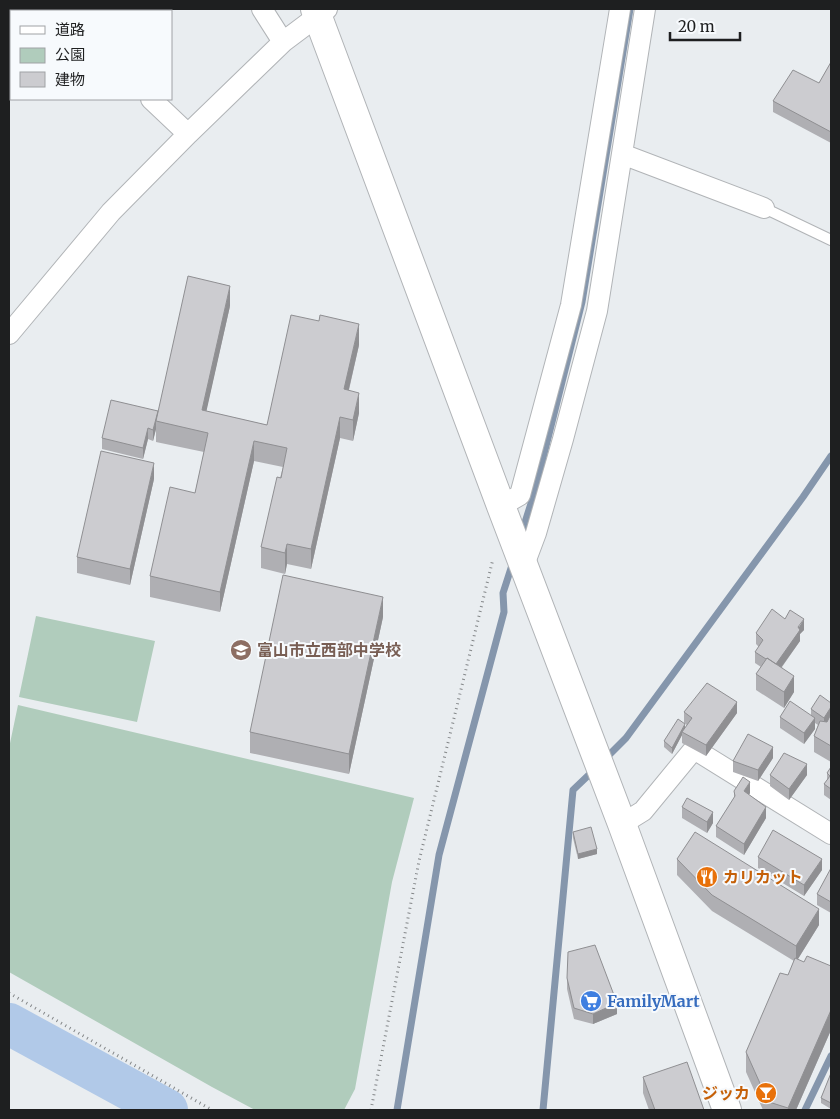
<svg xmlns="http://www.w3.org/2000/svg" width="840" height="1119" viewBox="0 0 840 1119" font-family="Merriweather,'Noto Sans JP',serif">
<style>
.green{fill:#b0ccbc}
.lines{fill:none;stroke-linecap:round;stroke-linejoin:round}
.stream{stroke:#8596ac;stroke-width:7}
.river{stroke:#b1c9e8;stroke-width:42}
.lane-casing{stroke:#b1b4b7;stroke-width:12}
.street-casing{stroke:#b1b4b7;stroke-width:22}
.secondary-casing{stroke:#b1b4b7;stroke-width:30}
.path{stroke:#848789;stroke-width:3;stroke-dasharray:1 4;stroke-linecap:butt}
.lane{stroke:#fff;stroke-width:10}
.street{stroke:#fff;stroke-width:20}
.secondary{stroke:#fff;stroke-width:28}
.wall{fill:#afafb3}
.shaded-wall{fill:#8f8f92}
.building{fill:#ccccd0;stroke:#8f8f92}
.labels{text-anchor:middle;stroke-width:4;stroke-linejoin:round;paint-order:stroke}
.education-label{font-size:16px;font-weight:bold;fill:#785e54;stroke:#f7fafd;text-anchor:start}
.food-label{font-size:16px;font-weight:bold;fill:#c56008;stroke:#f7fafd;text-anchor:start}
.shop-label{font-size:16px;font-weight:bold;fill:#366cbe;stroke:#f7fafd;text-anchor:start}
</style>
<rect width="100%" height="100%" fill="#e9edf0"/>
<path class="green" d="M36,616L155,641L137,722L19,697Z
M18,705L414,798L392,882L355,1089L344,1110H255L212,1087L9,972V748Z"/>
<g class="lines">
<path class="stream" d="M521,535L534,494L582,302L630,9
M605,759L626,738L803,497L831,456
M397,1110L439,855L504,612L503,593L513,562
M543,1110L573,790L595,769
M805,1110L831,1056"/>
<path class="river" d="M9,1024L167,1110"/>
<g class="lane-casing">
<path id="lane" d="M764,208L831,240"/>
</g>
<g class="street-casing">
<path id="street" d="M57,9L59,11
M262,9L283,42
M9,52L11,51
M151,99L188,134
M622,154L764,208
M9,334L111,212L188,134L283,42L327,9
M501,506L520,495L571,305L620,9
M524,565L536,533L563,439L597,311L645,9
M622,824L643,811L694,749L831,834"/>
</g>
<g class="secondary-casing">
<path id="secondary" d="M315,9L501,506L622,824L727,1110"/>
</g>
<path class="path" d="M9,993L212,1110
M371,1110L419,861L493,559"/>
<use href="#lane" class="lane"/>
<use href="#street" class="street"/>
<use href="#secondary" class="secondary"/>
</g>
<path class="wall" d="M831,62V143L773,112V101L819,83Z
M230,306L206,411L267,425L359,345L349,390L359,413L353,441L340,438L311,569L287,564L285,574L261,568V547L283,467L254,461L220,612L150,597V576L195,493L204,452L156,442V429L153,441L148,439L143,459L102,449V438L158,414Z
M154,479L130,585L77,573V557Z
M383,617L349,774L250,753V732Z
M785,619L804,630L800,634V641L782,667L794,692L784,708L756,690V674L761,667L755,663V652L759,647L756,644V633Z
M831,703V762L814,752V736L818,725L815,723V729L804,744L780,728V717L811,715V709Z
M684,712L737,713L706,756L682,743V735L672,754L664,747V741L685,728L687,725L684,723Z
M773,758L758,781L733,772V761Z
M831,767V800L824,795V784L827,781V773Z
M770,775H807L789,800L770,786Z
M734,791L750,793L749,795L766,818L744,855L716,837V826L734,798Z
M682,807L713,823L707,833L682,818Z
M573,832L597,854L578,859L573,838Z
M758,857L822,870L804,896L758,868Z
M677,859L819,925L798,959L831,1030L796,1110H763L746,1072V1052L788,975L794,961L712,911L677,875Z
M831,860V913L817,905V894L830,870V862Z
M567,978L617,1014L593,1024L574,1019L567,989Z
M831,1073V1109L821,1103V1098Z
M643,1077L704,1110H649L643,1093Z"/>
<path class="shaded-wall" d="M230,286V306L202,431V410Z
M359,324V345L344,410V389Z
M359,393V413L353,441V420Z
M158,411L156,421V429L153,441V430Z
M340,417V438L311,569V549Z
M148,428V439L143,459V448Z
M254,441V461L220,612V592Z
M154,463V479L130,585V569Z
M287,544V564L285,574V553Z
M383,597V617L349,774V754Z
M804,619V630L800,634V641L775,676V665Z
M794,676V692L784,708V692Z
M737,702V713L706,756V745Z
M831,707V718L824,729V718Z
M815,718V729L804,744V733Z
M685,724V730L682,732V735L672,754V748Z
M773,747V758L758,781V770Z
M807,764V775L789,800V789Z
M750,782V793L744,802V791Z
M766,807V818L744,855V844Z
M713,812V823L707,833V822Z
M597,849V854L578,859V854Z
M822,859V870L804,896V885Z
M819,909V925L796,962V946Z
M617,1003V1014L593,1024V1014Z
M831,1010V1030L796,1110H788V1108Z"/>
<path class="building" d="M831,62V132L773,101L793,70L819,83Z
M188,276L230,286L202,410L267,425L291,315L319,321L320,315L359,324L344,389L359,393L353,420L340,417L311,549L287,544L285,553L261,547L277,477L281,478L287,448L254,441L220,592L150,576L170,487L195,493L208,433L156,421Z
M111,400L158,411L153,430L148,428L143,448L102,438Z
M101,451L154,463L130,569L77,557Z
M283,575L383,597L349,754L250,732Z
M772,609L785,619L790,610L804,619L798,627L800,630L776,664L767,658L766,659L755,652L763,640L756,633Z
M767,658L794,676L784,692L756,674Z
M707,683L737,702L706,745L682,732L692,718L684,712Z
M820,695L831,703V707L824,718L811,709Z
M790,701L815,718L804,733L780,717Z
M831,714V746L814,736L820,721L827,722Z
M678,719L685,724L672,748L664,741Z
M748,734L773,747L758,770L733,761Z
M784,753L807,764L789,789L770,775Z
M831,767V789L824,784L830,776L827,773Z
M743,777L750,782L744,791L766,807L744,844L716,826L735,796L734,791Z
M687,798L713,812L707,822L682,807Z
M591,827L597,849L578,854L573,832Z
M773,830L822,859L804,885L758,857Z
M695,832L819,909L796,946L712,895L677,859Z
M831,868V902L817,894Z
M595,945L617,1003L593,1014L574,1008L567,978L568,952Z
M807,956L831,966V1010L788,1108L769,1102L771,1092L763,1090L746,1052L780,973L788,975L795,958L804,962Z
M687,1062L704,1110H655L643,1077Z
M831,1073V1103L821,1098Z"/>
<defs>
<g id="school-disc" transform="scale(1.125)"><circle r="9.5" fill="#8d6e63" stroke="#f7fafd"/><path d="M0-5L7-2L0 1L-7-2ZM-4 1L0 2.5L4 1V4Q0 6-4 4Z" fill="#fff"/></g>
<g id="restaurant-disc" transform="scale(1.125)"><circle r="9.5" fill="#e8710a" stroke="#f7fafd"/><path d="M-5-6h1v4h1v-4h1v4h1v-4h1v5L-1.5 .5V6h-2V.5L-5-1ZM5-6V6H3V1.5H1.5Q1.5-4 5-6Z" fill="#fff"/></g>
<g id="supermarket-disc" transform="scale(1.125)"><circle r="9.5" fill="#3f7fe0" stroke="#f7fafd"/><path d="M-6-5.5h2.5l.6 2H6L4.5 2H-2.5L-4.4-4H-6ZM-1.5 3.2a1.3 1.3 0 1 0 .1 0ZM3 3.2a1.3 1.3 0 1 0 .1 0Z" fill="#fff"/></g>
<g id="bar-disc" transform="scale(1.125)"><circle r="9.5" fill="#e8710a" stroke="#f7fafd"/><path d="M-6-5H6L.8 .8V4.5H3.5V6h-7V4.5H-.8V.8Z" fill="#fff"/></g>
</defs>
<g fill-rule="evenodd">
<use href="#school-disc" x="241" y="650"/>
<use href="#restaurant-disc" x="707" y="877"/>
<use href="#supermarket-disc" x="591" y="1001"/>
<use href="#bar-disc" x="766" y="1093"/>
</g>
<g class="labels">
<g class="education-label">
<text x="257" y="656">富山市立西部中学校</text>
</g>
<g class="food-label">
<text x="723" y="883">カリカット</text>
<text x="750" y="1099" text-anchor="end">ジッカ</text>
</g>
<g class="shop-label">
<text x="607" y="1007">FamilyMart</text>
</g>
</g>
<rect width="840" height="1119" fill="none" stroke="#1e1f20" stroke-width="20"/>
<rect x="10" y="10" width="162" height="90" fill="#f7fafd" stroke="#a0a2a5"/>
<rect x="20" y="26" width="25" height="8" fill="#ffffff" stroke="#a0a2a5"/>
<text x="55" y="35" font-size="15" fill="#1e1f20">道路</text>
<rect x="20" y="48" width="25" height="15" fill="#b0ccbc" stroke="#a0a2a5"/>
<text x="55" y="60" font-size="15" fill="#1e1f20">公園</text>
<rect x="20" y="72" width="25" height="15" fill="#ccccd0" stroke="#a0a2a5"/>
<text x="55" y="85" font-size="15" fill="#1e1f20">建物</text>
<path d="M670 32v8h70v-8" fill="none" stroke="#1e1f20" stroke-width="2.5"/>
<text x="678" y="32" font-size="15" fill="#1e1f20" stroke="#f7fafd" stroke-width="4" paint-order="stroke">20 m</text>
</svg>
